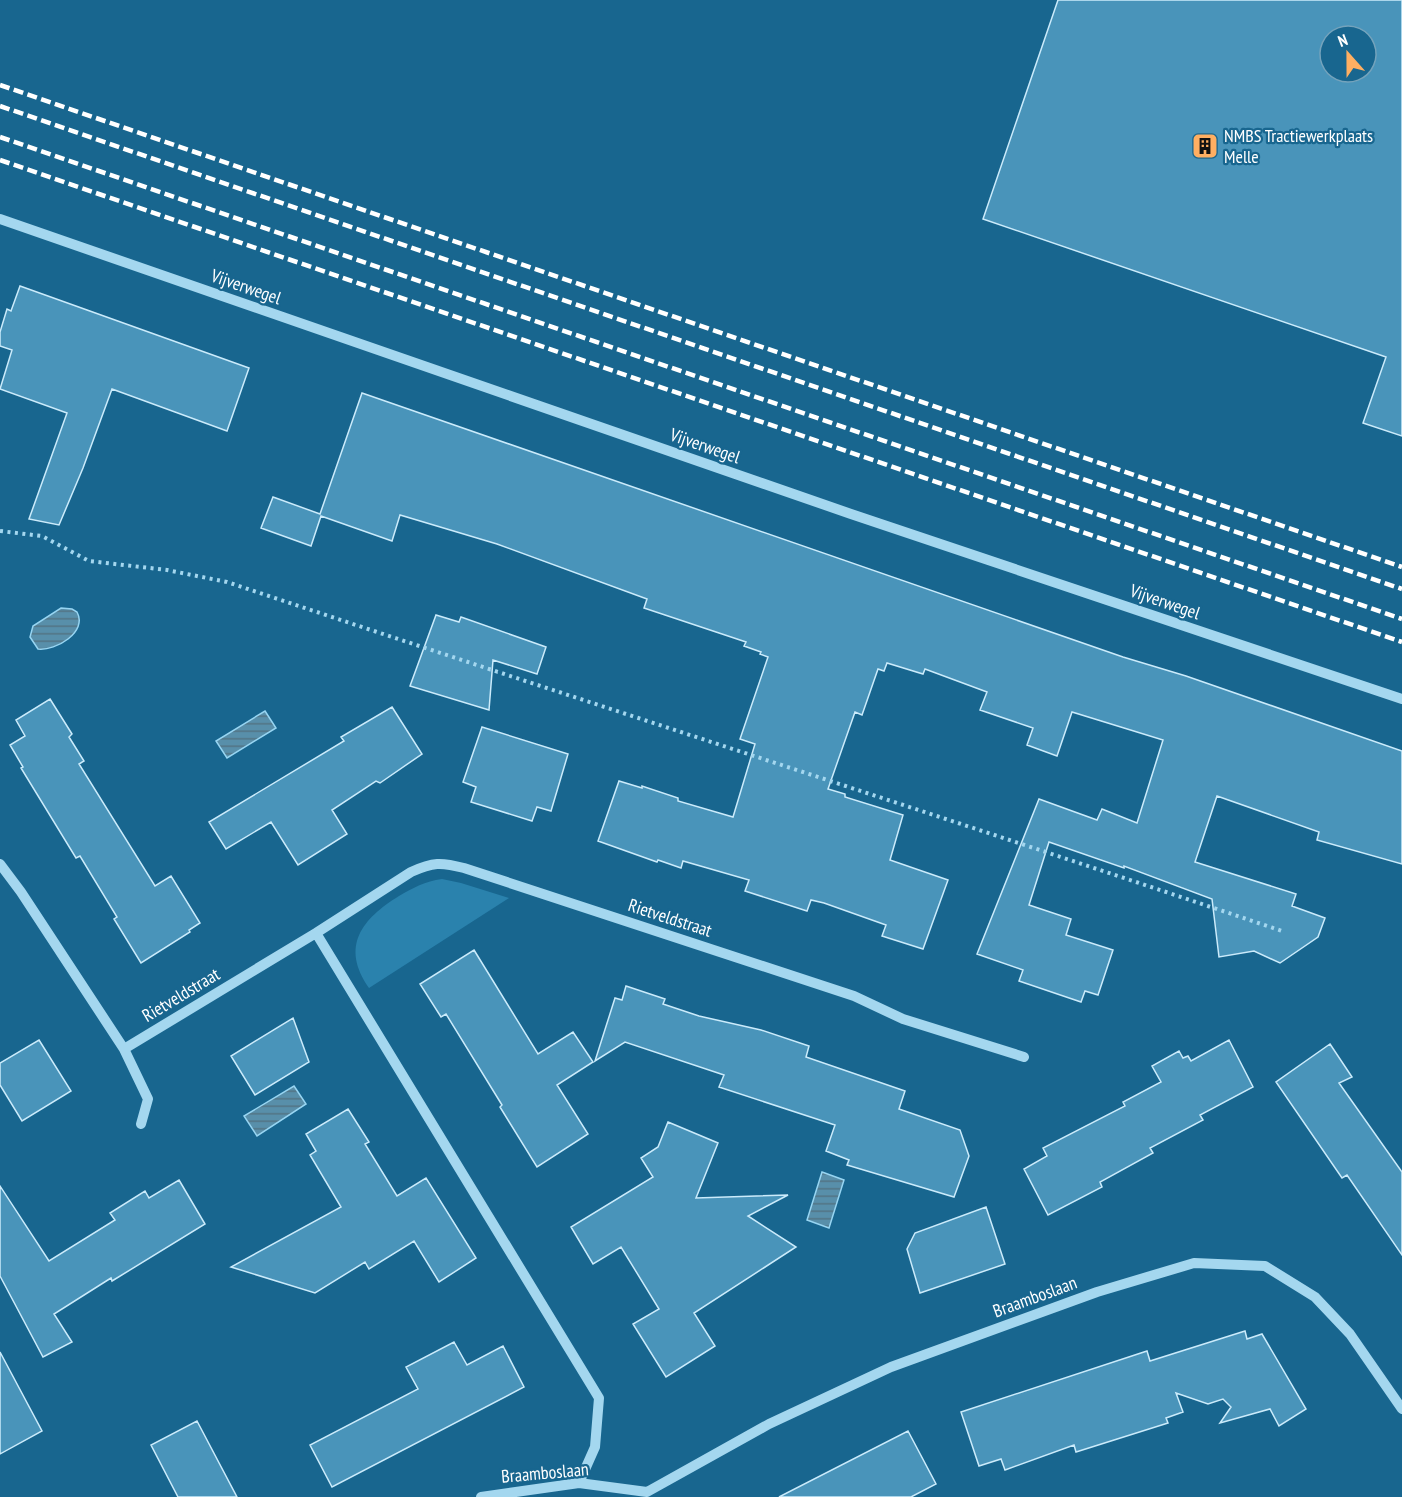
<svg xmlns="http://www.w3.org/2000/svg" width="1402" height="1497" viewBox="0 0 1402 1497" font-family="'PT Sans Narrow',sans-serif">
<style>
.grass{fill:#2a82ad}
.water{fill:url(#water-rules);stroke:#97d5f2;stroke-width:1.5}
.building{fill:#4994ba;stroke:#cbebfb;stroke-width:1.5;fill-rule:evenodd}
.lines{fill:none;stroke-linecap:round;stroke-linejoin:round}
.path{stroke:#a4d7ef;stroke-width:4;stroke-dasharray:3 4.5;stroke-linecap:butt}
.minor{stroke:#a4d7ef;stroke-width:10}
.rail{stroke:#fff;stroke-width:4.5;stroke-dasharray:10 4.5;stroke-linecap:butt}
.labels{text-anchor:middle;stroke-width:4.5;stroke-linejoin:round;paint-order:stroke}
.poi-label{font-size:18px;fill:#fff;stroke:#18668f;text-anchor:start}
.street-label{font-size:18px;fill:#fff;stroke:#18668f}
</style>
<defs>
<pattern id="water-rules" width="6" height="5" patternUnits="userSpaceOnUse" patternTransform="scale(1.5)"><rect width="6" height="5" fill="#588faa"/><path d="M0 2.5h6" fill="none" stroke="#537484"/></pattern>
</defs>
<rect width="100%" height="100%" fill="#18668f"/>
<path class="grass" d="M442,879L461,883L509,898L369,988C340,946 362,919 399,896C413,888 425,881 442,879Z"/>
<path class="water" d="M61,608L72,609L77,612C88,632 56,651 38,649L30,637L33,626Z
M265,711L276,728L227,758L216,741Z
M294,1086L306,1104L257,1136L244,1116Z
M822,1172L844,1180L829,1228L807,1220Z"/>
<path class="building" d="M1058,0H1402V436L1363,423L1386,357L983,219ZM1330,36H1366V72H1330Z
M20,286L249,368L227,431L112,389L83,468L59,525L29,519L67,413L0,389L12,350L0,346V332L7,309L11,311Z
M362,393L1123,657L1186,676L1402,751V864L1317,840L1319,832L1217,796L1195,862L1296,894L1292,906L1325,918L1318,937L1280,963L1254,951L1219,957L1212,899L1124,866V868L1049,842L1029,905L1071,919L1066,935L1113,950L1098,995L1085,991L1081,1002L1019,981L1023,970L977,954L1039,799L1097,820L1102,809L1137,823L1163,740L1072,712L1057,756L1027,745L1033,728L980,710L987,692L925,669L923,674L887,663L884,671L878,669L862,715L855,712L828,789L845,794V797L903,815L890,860L948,880L923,949L882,936L886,925L824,903L811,900L807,911L745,891L749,880L683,861L681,868L658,860L657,862L598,841L619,781L642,788V786L678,798V801L733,817L755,744L740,739L768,657L760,654L761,652L744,646L746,642L644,608L647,599L497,544L400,515L392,541L321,516L311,546L261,528L273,497L320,514Z
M436,615L459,622L461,617L546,647L537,674L493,660L489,710L410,686Z
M50,699L72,734L69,737L84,761L79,764L155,886L171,876L200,923L189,930L190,932L141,963L114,919L117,917L80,856L76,858L21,768L23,767L10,745L25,736L16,720Z
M392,707L422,754L380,783L376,781L332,810L347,834L298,865L271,822L226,849L209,822L344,741L341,737Z
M482,727L568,754L551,811L537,807L532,821L471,802L476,787L463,782Z
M474,950L538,1054L573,1032L593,1062L557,1085L588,1134L537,1167L500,1107L502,1105L446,1014L441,1017L420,984Z
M626,986L665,999L663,1004L699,1016L761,1030L809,1046L806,1057L905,1091L899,1109L960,1130L969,1156L954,1197L847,1165L849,1160L826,1151L835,1125L719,1087L724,1075L625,1042L595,1061L615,998L622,1000Z
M293,1018L309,1062L255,1095L231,1056Z
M39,1040L71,1091L22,1121L0,1085V1063Z
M1229,1040L1253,1087L1200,1115L1203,1120L1150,1148L1153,1153L1100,1182L1102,1187L1048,1215L1024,1169L1047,1156L1043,1148L1125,1106L1123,1102L1161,1082L1152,1066L1179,1051L1183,1058L1188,1056L1191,1061Z
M1330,1044L1352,1077L1339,1083L1402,1172V1255L1347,1175L1342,1178L1276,1082Z
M348,1109L369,1142L365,1144L397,1196L426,1178L476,1258L439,1282L414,1241L369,1269L365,1262L315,1293L231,1267L341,1207L310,1155L316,1151L306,1134Z
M668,1122L718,1143L696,1198L788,1195L748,1216L796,1247L694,1313L715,1346L666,1377L633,1324L659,1309L621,1247L593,1264L571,1227L653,1177L641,1158L658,1147Z
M179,1180L205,1224L112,1281L111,1278L54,1314L72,1342L43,1357L0,1276V1186L49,1261L115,1220L110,1213L145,1191L149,1198Z
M986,1207L1005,1264L920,1293L907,1249L915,1233Z
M1245,1331L1247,1339L1262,1334L1306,1409L1279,1426L1270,1409L1220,1423L1231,1407L1223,1399L1208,1404L1176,1393L1183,1412L1166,1418L1168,1423L1076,1452L1074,1445L1005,1470L1001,1459L979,1466L961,1412L1147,1351L1150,1361Z
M454,1342L467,1365L503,1346L524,1387L332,1487L310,1445L418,1389L406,1367Z
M0,1352L42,1431L0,1454Z
M197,1421L237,1497H178L151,1445Z
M908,1431L936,1484L911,1497H779Z"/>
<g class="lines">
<path class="path" d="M0,531L42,536L89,561L167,570L227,582C579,700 933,813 1285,932"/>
<path class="minor" d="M0,219L851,514L1402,699
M0,864L21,892L124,1049L148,1099L141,1124
M316,933L599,1398L595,1447L579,1483
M124,1049L316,933L411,872C433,862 441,862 464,868L854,996L903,1019L1024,1057
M481,1497L579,1483L647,1492L769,1424L891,1367L1097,1292L1194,1263L1265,1266L1315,1297L1350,1334L1402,1409"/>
<path class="rail" d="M0,85L1402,567
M0,106L1402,589
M0,137L1402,619
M0,160L1402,642"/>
</g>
<defs>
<g id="building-square" transform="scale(1.35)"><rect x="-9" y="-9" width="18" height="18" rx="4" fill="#ffaf62" stroke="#18668f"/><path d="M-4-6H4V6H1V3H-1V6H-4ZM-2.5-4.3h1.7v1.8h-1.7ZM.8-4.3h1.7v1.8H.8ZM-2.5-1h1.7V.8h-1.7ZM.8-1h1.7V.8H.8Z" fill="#111"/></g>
</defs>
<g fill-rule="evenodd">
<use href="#building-square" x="1205" y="146"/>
</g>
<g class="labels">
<g class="poi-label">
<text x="1224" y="142">NMBS Tractiewerkplaats<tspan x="1224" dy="21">Melle</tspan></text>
</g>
<g class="street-label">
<text transform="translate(246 287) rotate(19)" y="6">Vijverwegel</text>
<text transform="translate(705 446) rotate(19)" y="6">Vijverwegel</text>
<text transform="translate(1165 602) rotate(19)" y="6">Vijverwegel</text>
<text transform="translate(670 918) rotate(18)" y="6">Rietveldstraat</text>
<text transform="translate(181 995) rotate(-31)" y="6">Rietveldstraat</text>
<text transform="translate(1035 1297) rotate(-20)" y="6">Braamboslaan</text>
<text transform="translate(545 1473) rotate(-5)" y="6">Braamboslaan</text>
</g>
</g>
<g transform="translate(1348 54) rotate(339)"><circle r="28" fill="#18668f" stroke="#74a3bc" stroke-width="1.5"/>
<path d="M0-4.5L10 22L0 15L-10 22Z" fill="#ffaf62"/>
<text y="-9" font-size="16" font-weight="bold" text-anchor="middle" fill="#ffffff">N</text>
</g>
</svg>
